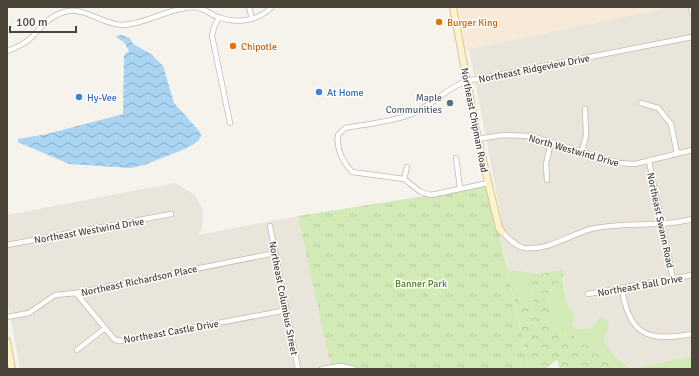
<svg xmlns="http://www.w3.org/2000/svg" width="699" height="376" viewBox="0 0 699 376" font-family="Signika,sans-serif">
<style>
.residential{fill:#eae5da}
.commercial{fill:#f7ead8}
.green{fill:#d2eab5}
.forest{fill:url(#forest-crowns)}
.park{fill:url(#park-tufts)}
.water{fill:url(#water-waves)}
.lines{fill:none;stroke-linecap:round;stroke-linejoin:round}
.street-casing{stroke:#c2bbae;stroke-width:6}
.secondary-casing{stroke:#d6c79b;stroke-width:8}
.street{stroke:#fff;stroke-width:4.5}
.secondary{stroke:#fff3cd;stroke-width:6}
.food-dot{fill:#e8710a;stroke:#fff;stroke-width:1.5}
.shop-dot{fill:#3f7fe0;stroke:#fff;stroke-width:1.5}
.service-dot{fill:#5c6f8a;stroke:#fff;stroke-width:1.5}
.labels{text-anchor:middle;stroke-width:3;stroke-linejoin:round;paint-order:stroke}
.food-label{font-size:10px;fill:#c56008;stroke:#fff;text-anchor:start}
.street-label{font-size:10px;fill:#4b4439;stroke:#fff}
.shop-label{font-size:10px;fill:#366cbe;stroke:#fff;text-anchor:start}
.service-label{font-size:10px;fill:#4e5e75;stroke:#fff;text-anchor:end}
.park-label{font-size:10px;fill:#4a7f2a;stroke:#fff}
</style>
<defs>
<pattern id="forest-crowns" width="20" height="18" patternUnits="userSpaceOnUse"><rect width="20" height="18" fill="#d2eab5"/><path d="M2 6a3 3 0 1 1 6 0M12 15a3 3 0 1 1 6 0" fill="none" stroke="#b6ca9c"/></pattern>
<pattern id="park-tufts" width="24" height="20" patternUnits="userSpaceOnUse"><rect width="24" height="20" fill="#d2eab5"/><path d="M3 7l-1-3M5 7V3M7 7l1-3M15 17l-1-3M17 17v-4M19 17l1-3" fill="none" stroke="#b6ca9c"/></pattern>
<pattern id="water-waves" width="16" height="10" patternUnits="userSpaceOnUse"><rect width="16" height="10" fill="#a9d4f2"/><path d="M0 5q4-4 8 0t8 0" fill="none" stroke="#8caec5"/></pattern>
</defs>
<rect width="100%" height="100%" fill="#f6f3ec"/>
<path class="residential" d="M671,7H692V356L632,369L613,355L591,329H578L571,326L574,314L566,303L563,269L541,274L507,269L499,228L501,217L469,49Z
M175,183L195,195L203,210L202,229L198,235L298,216L332,369H20L7,298V215Z"/>
<path class="commercial" d="M459,7H671L465,50Z"/>
<path class="green" d="M507,269L541,274L532,281L533,312L513,295Z
M563,278L566,303L574,314L572,326L578,329H591L600,317L609,322L604,342L613,355L631,369L692,356V369H617C601,348 574,339 554,322L543,323L542,313L550,311L549,292Z"/>
<path class="forest" d="M563,269V278L549,292L550,312L542,313L543,322H554C574,339 601,348 617,369H560L557,360L545,369H529L513,295L533,312L532,281L541,274Z"/>
<path class="park" d="M488,183L529,369H354L331,367L298,216L431,195Z"/>
<path class="water" d="M121,35L130,38L133,44L151,54L163,66L174,103L200,132L201,136L198,141L185,149L147,164L131,168L69,164L18,142V139L47,134L123,114L124,55L129,51L124,42L117,38L116,36Z"/>
<g class="lines">
<g class="street-casing">
<path id="street" d="M249,7L252,19
M691,7L692,12
M219,17L214,27L212,36L230,123
M7,51C16,48 26,43 33,36C42,26 50,16 64,12C85,6 102,25 123,25C147,24 168,8 193,7C205,7 211,16 221,18C239,24 259,20 272,7
M641,103L658,108L671,124L677,154
M478,139L503,135L531,136L619,163L635,164L692,150
M582,151L586,136L585,109
M456,158L460,188
M649,161L673,279
M404,179L407,167
M547,180L546,164L551,142
M488,183L431,195L421,192L404,179L352,172C343,162 336,149 338,135L345,128C367,124 391,122 412,114C432,106 447,87 467,81L692,37
M270,226L298,369
M502,232C508,238 515,246 524,248C548,251 569,235 591,229C624,221 659,228 692,219
M7,245L171,214
M622,289C629,336 649,342 692,334
M76,293L115,340L122,341L287,310
M588,294L692,275
M7,317L29,313L55,295L76,293L275,253
M77,350L105,328
M322,369L340,366L354,369"/>
</g>
<g class="secondary-casing">
<path id="secondary" d="M453,7L478,139L499,228L502,232
M7,341L12,369"/>
</g>
<use href="#street" class="street"/>
<use href="#secondary" class="secondary"/>
</g>
<g class="food-dot">
<circle cx="439" cy="22" r="4"/>
<circle cx="233" cy="46" r="4"/>
</g>
<g class="shop-dot">
<circle cx="319" cy="92" r="4"/>
<circle cx="79" cy="97" r="4"/>
</g>
<circle class="service-dot" cx="450" cy="103" r="4"/>
<g class="labels">
<g class="food-label">
<text x="447" y="26">Burger King</text>
<text x="241" y="50">Chipotle</text>
</g>
<g class="street-label">
<text transform="translate(534 68) rotate(-11)" y="4">Northeast Ridgeview Drive</text>
<text transform="translate(475 120) rotate(79)" y="4">Northeast Chipman Road</text>
<text transform="translate(574 150) rotate(16)" y="4">North Westwind Drive</text>
<text transform="translate(661 220) rotate(78)" y="4">Northeast Swann Road</text>
<text transform="translate(89 230) rotate(-10)" y="4">Northeast Westwind Drive</text>
<text transform="translate(139 280) rotate(-12)" y="4">Northeast Richardson Place</text>
<text transform="translate(640 285) rotate(-10)" y="4">Northeast Ball Drive</text>
<text transform="translate(284 298) rotate(79)" y="4">Northeast Columbus Street</text>
<text transform="translate(171 331) rotate(-10)" y="4">Northeast Castle Drive</text>
</g>
<g class="shop-label">
<text x="327" y="96">At Home</text>
<text x="87" y="101">Hy-Vee</text>
</g>
<g class="service-label">
<text x="442" y="101">Maple<tspan x="442" dy="12">Communities</tspan></text>
</g>
<g class="park-label">
<text x="421" y="287">Banner Park</text>
</g>
</g>
<rect width="699" height="376" fill="none" stroke="#4b4439" stroke-width="16"/>
<path d="M10 26v6h66v-6" fill="none" stroke="#4b4439" stroke-width="2"/>
<text x="16" y="26" font-size="12" fill="#4b4439" stroke="#ffffff" stroke-width="3" paint-order="stroke">100 m</text>
</svg>
